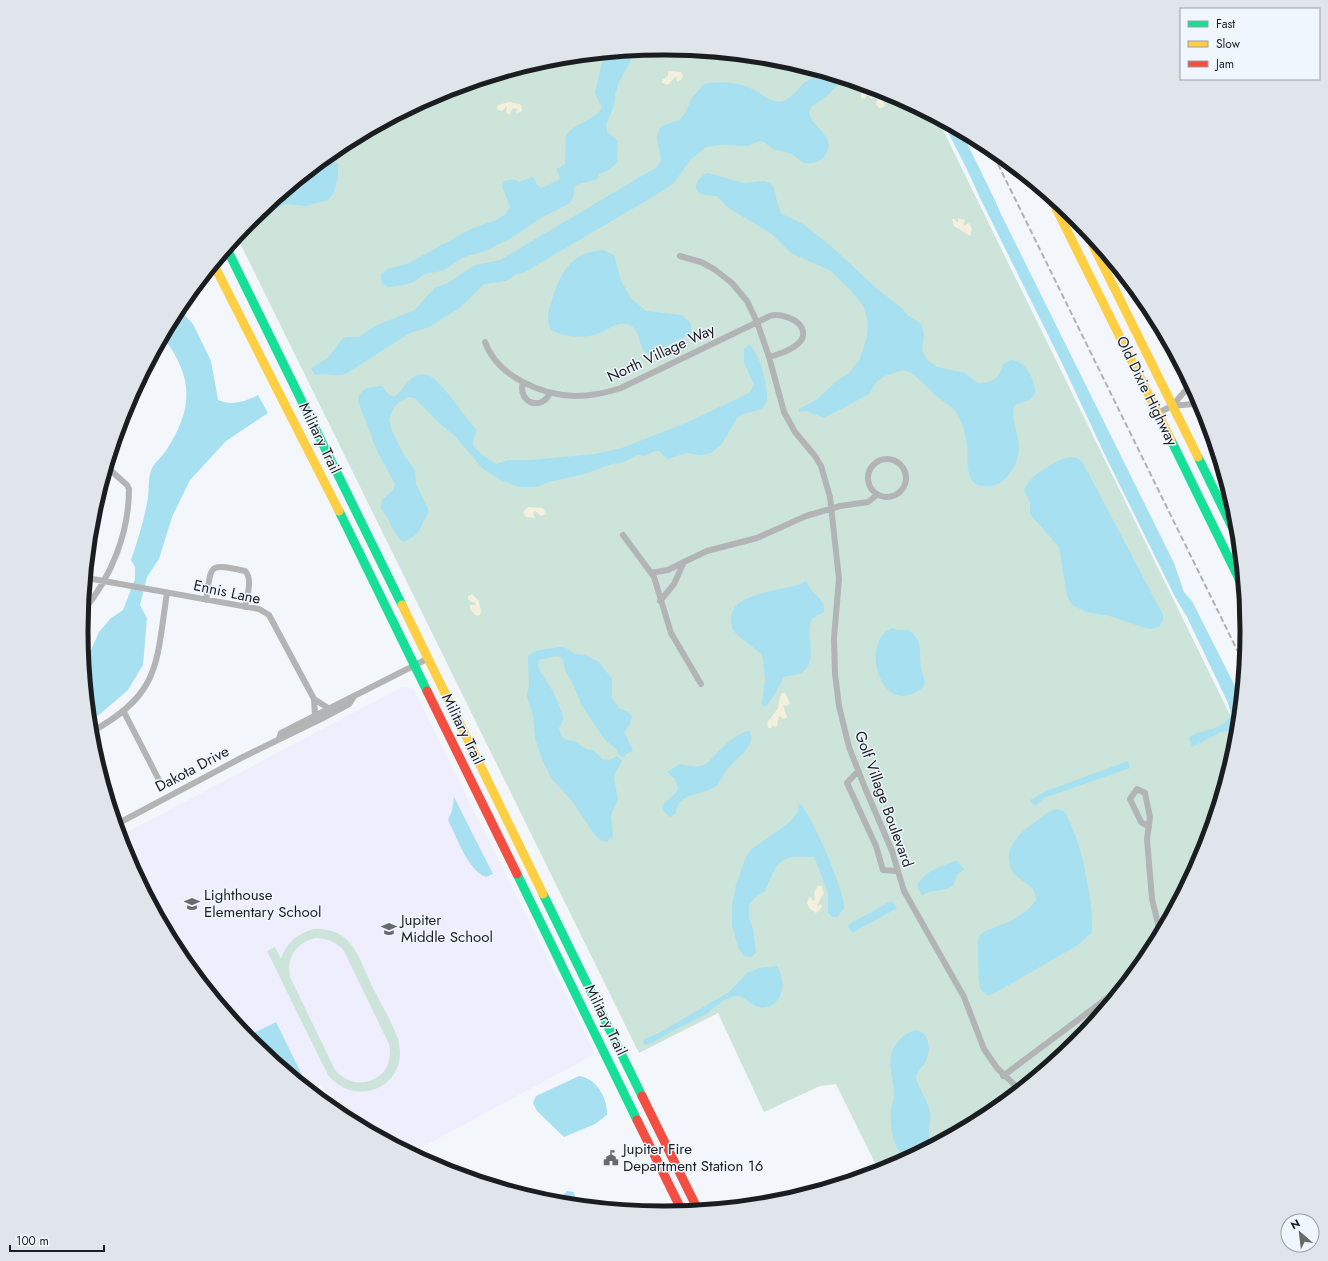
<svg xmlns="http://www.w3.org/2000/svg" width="1328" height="1261" viewBox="0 0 1328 1261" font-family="Jost,sans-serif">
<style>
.education{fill:#eeeefd}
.green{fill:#cce4d9;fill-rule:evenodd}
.sand{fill:#f4f0dd}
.water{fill:#a7e0f0}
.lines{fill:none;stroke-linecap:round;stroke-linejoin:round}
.street{stroke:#b2b4b5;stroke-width:6}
.fast{stroke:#16e098;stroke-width:9}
.slow{stroke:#ffcf43;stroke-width:9}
.jam{stroke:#f24e42;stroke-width:9}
.rail{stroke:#b0b1b3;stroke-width:2;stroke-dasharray:6 3;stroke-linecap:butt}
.labels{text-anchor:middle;stroke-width:3;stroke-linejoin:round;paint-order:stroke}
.street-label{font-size:15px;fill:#1b1e21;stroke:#f0f6fd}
.poi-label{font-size:15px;fill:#1b1e21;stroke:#f0f6fd;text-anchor:start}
.rim{fill:none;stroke:#1b1e21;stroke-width:5}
</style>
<rect width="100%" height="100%" fill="#f3f6fa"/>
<path class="education" d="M402,687L413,689L595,1054L411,1153L340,1115L334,1109L321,1084L310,1090L252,1042L180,954L126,853L120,836Z"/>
<path class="green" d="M664,48L778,59L887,92L938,120L1237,729L1235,744L1202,854L1148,954L1076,1043L987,1115L887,1169L879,1171L836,1084L820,1086L764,1112L718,1013L639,1053L237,237L252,218L341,146L441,92L551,59Z
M1147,306L1202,408L1210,433Z
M314,929C327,929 339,931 348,941C359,952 364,970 371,984C380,1002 391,1020 398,1039C399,1044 400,1049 400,1054C398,1093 351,1104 328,1075L267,951L275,947L281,959C286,943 298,933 314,929ZM315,938C327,938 337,942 344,951L389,1044C397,1078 358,1096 335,1070L290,977C286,958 296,943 315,938Z"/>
<path class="sand" d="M668,71L681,72L683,76L681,80L677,82L676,76L668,85L662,83V80L668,76Z
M871,87C889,93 880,92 885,106L882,108H879L876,104L878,97L877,94H874V97L871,99L868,92L865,99L861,98V90Z
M509,102L520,104L522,107V111L517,113L516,112L518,109L513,108L509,115L506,112L507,106L502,111L497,110L498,105Z
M958,218L965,220L963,226L969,223L972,229L970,236L954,226L952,219H954L958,223Z
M528,507L543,508L546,514L541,516L535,511L533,513L535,518L526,517L523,512Z
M472,594L479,601L481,612L479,616L475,615L470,609V605H476L474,602H471L468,599V596Z
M782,693H785L790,703L787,706L783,705L787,717L784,719L779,716L777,726L774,727L773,725L771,728H768L767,723L778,708L780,697Z
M818,886H822L824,893L817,905L818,906L821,904L822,907L816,913L809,908L807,903L810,896L813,901L815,900L814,893Z"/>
<path class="water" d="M633,51L630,62L619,82L615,94L614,105L606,125L607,132L618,141L617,162L609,170L599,174L597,179L576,185L574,189L573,197L570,203L541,218L513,237L485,251L464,257L442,271L424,274L414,282L403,285L389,287L382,284L381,274L387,269L407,264L471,229L496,220L506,214L510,207L502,186L504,181L514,179L519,182L533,177L537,185L542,188L560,179L557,169L565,164L566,135C576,122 592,122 602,108L595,93L604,54Z
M818,71L843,79L828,95L811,107L809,113C813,127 825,129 829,145C827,159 817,165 803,163L792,154L773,149L764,142L759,141L748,146L720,145L706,147L690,160L674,183L661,192L523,273L515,275L506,281L484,284L461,307L429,327L410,333L347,373C336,378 327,372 315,375L311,368L328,358L342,339L346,337H359L375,326L415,310L434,288L448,283L475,265L500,260L657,167L661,161L657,137L659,129L662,126L679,120L684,115L692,98L704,84C716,82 730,81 742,85C770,93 775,118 802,85C807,79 815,80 818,71Z
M943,122L962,133L994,198L1000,212L1174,563L1184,592L1192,601L1240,696L1237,726L1228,731L1221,732L1192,747L1189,738C1202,727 1224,732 1231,714L1228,703L1187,617L1175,597L1105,455L1061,361L979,196C969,171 955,147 943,122Z
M331,159L338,164V179L333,194L328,200L306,206L285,204L273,211L266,219L251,227L247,225L252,218C265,208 320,160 331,159Z
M708,173L743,183L765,181L771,184L774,188L778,206L782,214L803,224L831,246L876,288L903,309L906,314L921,324L924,334L922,350L927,360L937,367L965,373L978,383C992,383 1000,378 1003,365L1010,360C1026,360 1036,381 1035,394L1029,400L1015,405C1008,420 1025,441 1016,462C1012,472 1003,485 991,486C962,490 969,461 967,444C966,434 962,423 958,415C953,406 943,402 935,395C927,387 920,379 910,372L903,370L885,376L876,382L869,394L824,418L807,411L799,412V409L816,400L839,379L849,373L860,359L867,336L868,323L864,307L851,291L831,271L791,253L772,234L727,207L717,196C712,195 704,196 700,193C690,186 701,175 708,173Z
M603,250L614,255L621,281L631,298L646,311L682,315L691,324L692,333L649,355C636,349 643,327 626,324C616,322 606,331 597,334C583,339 565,337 551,330C546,321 548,312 551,303C560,275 568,253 603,250Z
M179,309L193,324L211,361L218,400C232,406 245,402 258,395L268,413L226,441L190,480L172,517L159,559L147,577L140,605L147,618L143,665L128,690L100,714L90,720L85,664L99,632L111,618L123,610L135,579V567L131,560C138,540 144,520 148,498C149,488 148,478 152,468C156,461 163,456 167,449C194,408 193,376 163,337Z
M749,345C760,351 768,389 767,401L762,409L743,414L737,418L721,445L711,453L701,455L687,453L667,459L659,451H655L645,456L637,455L624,462L612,464L584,474L549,482L537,487H519L501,480L482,468L456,437L439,423L415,398L408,397L398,403L393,409L389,419L392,431L404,455L415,470L416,484L429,511L417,534L404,542C396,539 389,518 381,509L382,500L393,490L395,484L377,451L358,401L359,395L366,388L382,386L389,395L394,397C402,392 407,380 415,376C420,374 426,374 430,376C446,386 463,416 477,430L473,441V446L482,455L496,464L508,460H531L595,454L622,448L688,422L749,393L754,385L744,362V349Z
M1071,457L1077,458L1083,463L1163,615V620L1159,627L1151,629L1142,627L1110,616L1086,612L1072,605L1067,596L1059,547L1030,514V503L1024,490C1028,477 1058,458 1071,457Z
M805,581C809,585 810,589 813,592C820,599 825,602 824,612C819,615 813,616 811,621C805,636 820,665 799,674C794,676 789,675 784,677L773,697L765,707L762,705V702L765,679L763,657C755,646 741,641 733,630C731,627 731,621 731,618C731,594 781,590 799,585Z
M894,628L896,630H909C925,644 918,650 921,667C922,674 926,679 924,686C881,725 857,637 894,628Z
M560,647L566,648L575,654L585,655L599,662L612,679V698L619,708L628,712L632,717L630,724L624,732L633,750L626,754L624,758L618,754L616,749L605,740L582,706L571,680L565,671L563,660L560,657L556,656L539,660L538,665L540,671L554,693L562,713L563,720L559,728L561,736L566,740L574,741L586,749L593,750L602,759L610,760L617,756L622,761L615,774L614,779L618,799L611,815L613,836L607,842L600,840L595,835L572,801L552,779L543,762L535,738L533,716L527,696L529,685L528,656L535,651Z
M746,731H749C750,733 752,736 751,740C749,751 733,761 726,771C722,776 721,782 716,786C701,797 677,791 676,814L670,817C650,803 677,799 678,788L675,779L667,772L680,764C709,771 706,762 725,745C731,739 739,735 746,731Z
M1128,761L1130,768L1044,798L1035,806L1030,800L1049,790Z
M454,797L493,874L486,877C468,871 457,837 448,820L452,811Z
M799,803C809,808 847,896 844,908L837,917H833L828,913V892L814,857H791L782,861L775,868L765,891L758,895L749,904V918L753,929L756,952L752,957L744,956L739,949L732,926V905L736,885L746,857L752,849L790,822L798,811Z
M1057,809L1064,811L1066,814C1070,823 1074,831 1077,840C1083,856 1096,918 1091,933L1078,945L993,994L987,995C984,993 981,991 980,988C978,983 977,939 979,936C985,929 993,929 1001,925C1014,920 1028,912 1036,900C1036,881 1016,883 1011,868C1003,848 1019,833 1034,823C1042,817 1047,811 1057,809Z
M955,861H957L964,869L957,875L953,886C944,892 932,889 922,895L917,885C927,870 939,867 955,861Z
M891,901H892L897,908L852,933L848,925Z
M777,966C784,977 786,995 773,1004C755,1016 746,993 734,996C722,1000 715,1007 706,1014C697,1019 688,1023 678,1028C667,1034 657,1041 646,1045L643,1043L644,1039L659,1033L729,992L747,973L759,968Z
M276,1022L302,1075L296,1078L255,1045L252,1034Z
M916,1030C931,1033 931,1052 925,1063C922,1068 916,1071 916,1078C917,1085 928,1101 930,1112C932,1123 925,1136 932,1144L907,1158C892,1150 890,1125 891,1110C892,1104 895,1098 894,1092C894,1079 887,1065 892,1052C896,1041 905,1033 916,1030Z
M579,1076C596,1078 608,1098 607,1115L595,1124L564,1137L537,1111L533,1103L536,1096Z
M567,1191L574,1192L576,1204L556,1202Z"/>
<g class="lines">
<path class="street" d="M680,256L701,262L714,269L732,283L747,301L757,322L769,357L784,412L795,432L815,456L821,466L830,497L839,579L834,638L835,674L839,706L849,747L865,788L892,851L904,891L964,997L984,1049L997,1068L1019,1089
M485,342C497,376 541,395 575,396C591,396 606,393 621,388L770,316C782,312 809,322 802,339C796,349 780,354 769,357
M523,382C517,405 544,411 550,392
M1172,406L1185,391L1192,388
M1158,413L1172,406L1193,404L1199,401
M122,420L131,397
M868 478a19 19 0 1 1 38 0a19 19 0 1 1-38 0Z
M623,535L654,577L671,633L701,684
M651,573L668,570L684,562
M87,578L259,609L269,615L314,699L315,715
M206,600C212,564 207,563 245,571C253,578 247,597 245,607
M660,601L674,584L684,562L707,551L757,538L806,516L840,506L868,502L877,495
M83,611C111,578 129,533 129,489L127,485L108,468
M314,699L328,708
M124,712L159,780
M91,732C161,694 156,664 167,593
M279,738L281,733L429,658
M858,771L847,783L876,846L883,870L897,871
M117,824L243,757L323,718L349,704L353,698
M1149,827L1141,822L1130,799L1137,789L1145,793L1150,817L1147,839L1152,899L1160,932
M1003,1076L1118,990
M663,1172L677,1166"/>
<path class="fast" d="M227,249L402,605
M1171,440L1242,585
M1198,457L1237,537
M339,511L427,691
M517,874L637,1120
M543,894L642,1096"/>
<path class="slow" d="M1051,198L1171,440
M1086,231L1198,457
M214,265L339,511
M402,605L543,894"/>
<path class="jam" d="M427,691L517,874
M642,1096L698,1210
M637,1120L682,1211"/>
<path class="rail" d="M990,148L1243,662"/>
</g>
<defs>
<g id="school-bare" transform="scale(1.2)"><path d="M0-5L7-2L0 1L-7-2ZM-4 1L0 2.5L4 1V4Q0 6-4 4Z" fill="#676a6d" stroke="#f0f6fd" stroke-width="2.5" paint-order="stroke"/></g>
<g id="civic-bare" transform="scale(1.2)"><path d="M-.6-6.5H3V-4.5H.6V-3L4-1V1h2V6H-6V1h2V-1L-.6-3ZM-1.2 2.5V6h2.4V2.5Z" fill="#676a6d" stroke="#f0f6fd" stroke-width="2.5" paint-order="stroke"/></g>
</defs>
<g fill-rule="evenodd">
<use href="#school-bare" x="192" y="904"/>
<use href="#school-bare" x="389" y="929"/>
<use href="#civic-bare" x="611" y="1158"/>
</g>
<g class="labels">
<g class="street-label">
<text transform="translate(661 353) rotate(-25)" y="5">North Village Way</text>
<text transform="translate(1147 391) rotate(64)" y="5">Old Dixie Highway</text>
<text transform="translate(320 438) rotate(64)" y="5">Military Trail</text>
<text transform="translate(227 592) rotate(12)" y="5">Ennis Lane</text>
<text transform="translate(463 729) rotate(64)" y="5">Military Trail</text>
<text transform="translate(192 769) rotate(-28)" y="5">Dakota Drive</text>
<text transform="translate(884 799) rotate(70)" y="5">Golf Village Boulevard</text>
<text transform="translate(606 1020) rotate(64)" y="5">Military Trail</text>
</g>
<g class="poi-label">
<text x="204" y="900">Lighthouse<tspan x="204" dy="17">Elementary School</tspan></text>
<text x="401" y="925">Jupiter<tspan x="401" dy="17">Middle School</tspan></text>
<text x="623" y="1154">Jupiter Fire<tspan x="623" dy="17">Department Station 16</tspan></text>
</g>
</g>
<path d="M0 0H1328V1261H0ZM663 55H665A575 575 0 0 1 1240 630V631A575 575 0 0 1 665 1206H663A575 575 0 0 1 88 631V630A575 575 0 0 1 663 55Z" fill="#dfe5eb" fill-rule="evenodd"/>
<path class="rim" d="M663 55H665A575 575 0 0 1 1240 630V631A575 575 0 0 1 665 1206H663A575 575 0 0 1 88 631V630A575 575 0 0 1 663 55Z"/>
<rect x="1180" y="8" width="140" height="72" fill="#f0f6fd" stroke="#9ba0a5"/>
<rect x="1188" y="21" width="20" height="6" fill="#16e098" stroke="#9ba0a5"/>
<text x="1216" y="28" font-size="12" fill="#1b1e21">Fast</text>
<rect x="1188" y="41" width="20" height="6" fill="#ffcf43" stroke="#9ba0a5"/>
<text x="1216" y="48" font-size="12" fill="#1b1e21">Slow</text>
<rect x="1188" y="61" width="20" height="6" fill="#f24e42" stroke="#9ba0a5"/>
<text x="1216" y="68" font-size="12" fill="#1b1e21">Jam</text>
<g transform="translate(1300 1233) rotate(332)"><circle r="19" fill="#f0f6fd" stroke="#9ba0a5"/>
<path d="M0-3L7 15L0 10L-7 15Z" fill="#676a6d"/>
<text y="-6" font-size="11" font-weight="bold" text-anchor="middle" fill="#1b1e21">N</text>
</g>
<path d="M10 1245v6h94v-6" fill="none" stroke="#1b1e21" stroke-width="2"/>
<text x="16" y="1245" font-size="12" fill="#1b1e21" stroke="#f0f6fd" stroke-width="3" paint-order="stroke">100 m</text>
</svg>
